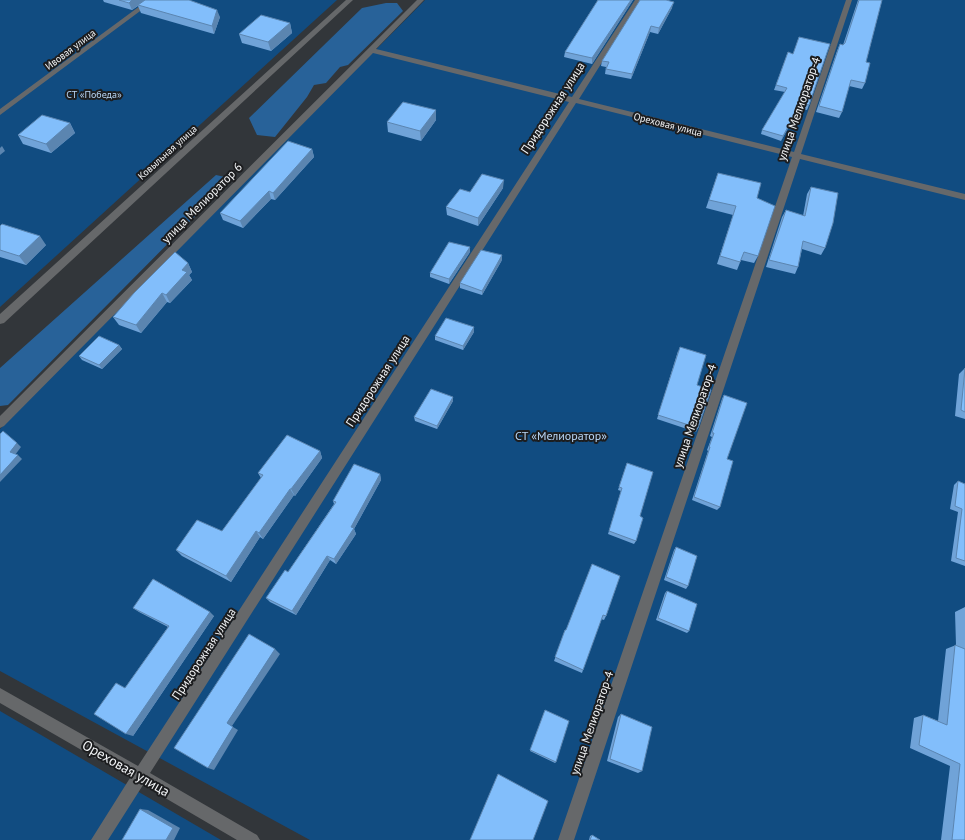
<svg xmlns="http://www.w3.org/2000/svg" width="965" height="840" viewBox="0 0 965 840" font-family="'PT Sans',sans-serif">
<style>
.green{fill:#114c81}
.forest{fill:#286299}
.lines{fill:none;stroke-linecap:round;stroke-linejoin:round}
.minor{fill:#66686a;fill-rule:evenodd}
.wall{fill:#70a3d8}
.shaded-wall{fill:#5b85b0}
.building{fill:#82befb;stroke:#5b85b0}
.labels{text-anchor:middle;stroke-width:4;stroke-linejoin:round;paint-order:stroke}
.far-street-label{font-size:10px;fill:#f3f5f7;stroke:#1c1d1f}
.far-park-label{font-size:10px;fill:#b9d7f7;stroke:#1c1d1f}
.street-label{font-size:12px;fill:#f3f5f7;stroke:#1c1d1f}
.park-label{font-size:12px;fill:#b9d7f7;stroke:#1c1d1f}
.near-street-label{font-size:14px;fill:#f3f5f7;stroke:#1c1d1f}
</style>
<rect width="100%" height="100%" fill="#32363a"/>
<path class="green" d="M0,0H337L0,307Z
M425,0H965V840H310L0,671V429Z
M0,711L221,840H0Z"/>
<path class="forest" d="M386,3H397L403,11L348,65L340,67L326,83L314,85L307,97L275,137L257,135L249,118L362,8Z
M216,175L225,177L222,189L8,405L0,406V368Z"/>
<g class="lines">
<path class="minor" d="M148,0H155L0,115V109Z
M346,0H353L4,323L0,324V314Z
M417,0H424L376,49L572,97L635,0H641L579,99L794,152L846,0H852L801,154L965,194V200L800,159L574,840H558L792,157L576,103L150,773L257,835L260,840H237L143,785L108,840H91L130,778L0,703V688L138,766L569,102L373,53L4,426L0,428V416Z"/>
</g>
<path class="wall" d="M103,0H189L220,17L214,34L141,13L138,6L132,10L104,2Z
M598,0H633L592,64L564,57L565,52Z
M640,0H669L668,1L672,8L658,34L650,32L631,79L605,74L606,67L601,66L602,61Z
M858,0H882L866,62L865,83L862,89L849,86L842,112L839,118L816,112L837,51L840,44L843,45Z
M290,23L292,33L271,51L242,43L239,34Z
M788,52L809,105L807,110L799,108L781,141L761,134L762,130L785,92L774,90Z
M436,110V120L421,141L388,132L387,122Z
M70,123L75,133L51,153L23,144L18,135Z
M312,149L314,157L275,200L271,199L243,228L223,220L220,213Z
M718,173L757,198L758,256L754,263L741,260L737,270L717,264L733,215L706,208Z
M811,187L825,248L821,255L802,249L798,267L795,274L766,267L782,217L786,210L803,216L807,194Z
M503,188L478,226L447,215L446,207L470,192Z
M0,226L46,245L26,265L0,257Z
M470,252L449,284L430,277V273Z
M502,260L482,295L460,288V283Z
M188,263L192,272L189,275L192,280L170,303L167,302L141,333L119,325L113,317Z
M474,332L463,350L435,340V336Z
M119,345L122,349L102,369L82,360L79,356Z
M678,351L697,385L698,428L696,432L657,419Z
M965,368V419L955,416L959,374Z
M724,395L727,459L720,507L717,510L692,500L708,451L707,450L712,437L710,436L722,399Z
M453,397V401L437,429L415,421L414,417Z
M320,451L322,458L295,496L294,495L263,539L260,537L231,582L182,556L176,550L222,531L261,478L258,473Z
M627,463L640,516L636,541L634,544L608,534L621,491L618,490Z
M380,474L381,480L354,529L356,534L336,564L330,560L296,615L270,602L266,598L288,572L334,504L333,501Z
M958,481L965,484V566L951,561L958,512L950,509L954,485Z
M676,547L688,586L686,589L664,580L674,550Z
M620,576L606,616L604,620L601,619L583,670L582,673L554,661L565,630H566Z
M667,591L689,631L687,633L656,620L665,593Z
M965,607V840H941L950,766L910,748L914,718L923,715L938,721L946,649L956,645L955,612Z
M133,608L214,616L133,736L125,688L168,627L139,612Z
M545,710L556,762L555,763L530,751Z
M621,714L642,771L638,773L607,761L618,717Z
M592,835L600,840H589L590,836Z"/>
<path class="shaded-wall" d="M132,0H145L132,10L129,3Z
M631,0H633L592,64V58Z
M674,2L672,8L658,34L659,28Z
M217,10L220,17L214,34L212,26Z
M290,23L292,33L271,51L268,42Z
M651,26L650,32L631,79L632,74Z
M801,103L799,108L781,141L783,136Z
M436,110V120L421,141L420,131Z
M70,123L75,133L51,153L46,144Z
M2,146L5,151L0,155V148Z
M312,149L314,157L275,200L273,193Z
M504,180L503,188L478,226V218Z
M269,191L271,199L243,228L240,221Z
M40,236L46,245L26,265L19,256Z
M470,247V252L449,284V279Z
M502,255V260L482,295V291Z
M188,263L192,272L189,275L192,280L170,303L166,295L182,270Z
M162,293L167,302L141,333L136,325Z
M474,327V332L463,350V346Z
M119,345L122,349L102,369L99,365Z
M453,397V401L437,429V426Z
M17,443L21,447L15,455L10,452Z
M320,451L322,458L295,496L291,489Z
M18,455L22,459L0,482V475Z
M380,474L381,480L354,529L356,534L336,564L334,559L351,527Z
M290,489L294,495L263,539L259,533Z
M256,531L260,537L231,582L226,576Z
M327,556L330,560L296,615L292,611Z
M210,612L214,616L133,736L126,734Z
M275,649L280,654L232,726L227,723Z
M233,727L238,730L214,770L208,768Z
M140,809L148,810L180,828L174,840H166Z"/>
<path class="building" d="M119,0H132L129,3Z
M145,0H189L217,10L212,26L138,5Z
M598,0H631L592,58L565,52Z
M640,0H666L674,2L659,28L651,26L632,74L606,69L609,62L602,61Z
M859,0H882L866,62L870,63L865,83L851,80L842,112L819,106L840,44L843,45L845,43Z
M261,15L290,23L268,42L239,34Z
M799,37L830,44L809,105L801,103L783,136L762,130L787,88L776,85L788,52L793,54Z
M403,102L436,110L420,131L387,122Z
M42,115L70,123L46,144L18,135Z
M288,141L312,149L273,193L269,191L240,221L220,213Z
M718,173L761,183L757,198L775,206L758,256L744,252L740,262L720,256L736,206L709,200Z
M482,174L504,180L478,218L446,207L460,189L470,192Z
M811,187L838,193L833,223L825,248L803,241L798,267L769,260L786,210L805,216Z
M2,224L40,236L19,256L0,250V226Z
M449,242L470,247L449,279L430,273Z
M481,250L502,255L482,291L460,283Z
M175,252L188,263L182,270L187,272L166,295L162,293L136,325L113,317L134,293Z
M446,318L474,327L463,346L435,336Z
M99,336L119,345L99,365L79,356Z
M680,347L706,355L697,385L711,390L698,428L658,415Z
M965,368V412L961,410Z
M431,389L453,397L437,426L414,417Z
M724,395L747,403L727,459L733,461L720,507L694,497L710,447H709L714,433H712Z
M3,431L17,443L10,452L18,455L0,475V434Z
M287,435L320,451L291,489H290L259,533L256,531L226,576L176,550L197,520L222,531L263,475L258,473Z
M627,463L653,472L640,516L643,518L636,541L609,531L622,488L619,487Z
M354,464L380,474L351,527L354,528L334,559L327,556L292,611L266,598L285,570L288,572L336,502L333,501Z
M958,481L965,484V561L956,558L962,509L955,506Z
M676,547L697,556L688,586L666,577Z
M592,564L620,576L606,616L603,615L583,670L555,657L565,630H566Z
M153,579L210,612L126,734L94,714L116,683L125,688L169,626L133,608Z
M667,591L697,604L689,631L658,618Z
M249,634L275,649L227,723L233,727L208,768L174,748Z
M955,645L965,649V840H952L960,764L919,745L923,715L947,725Z
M545,710L569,721L556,762L530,750Z
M621,714L652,727L642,771L610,759Z
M498,774L548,801L533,840H470Z
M140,809L173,828L166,840H122Z
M592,835L600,840H590Z"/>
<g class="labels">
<g class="far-street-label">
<text transform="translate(70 49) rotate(-37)" y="4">Ивовая улица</text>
<text transform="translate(668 124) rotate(14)" y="4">Ореховая улица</text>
<text transform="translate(167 152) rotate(-42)" y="4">Ковыльная улица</text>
</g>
<g class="far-park-label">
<text x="94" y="98">СТ «Победа»</text>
</g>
<g class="street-label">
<text transform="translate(553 108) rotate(-57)" y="4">Придорожная улица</text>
<text transform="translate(799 109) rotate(-71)" y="4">улица Мелиоратор-4</text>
<text transform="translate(202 203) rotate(-45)" y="4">улица Мелиоратор 6</text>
<text transform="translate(378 381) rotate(-57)" y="4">Придорожная улица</text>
<text transform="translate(695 416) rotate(-71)" y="4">улица Мелиоратор-4</text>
<text transform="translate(204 654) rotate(-57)" y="4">Придорожная улица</text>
<text transform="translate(592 723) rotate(-71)" y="4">улица Мелиоратор-4</text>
</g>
<g class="park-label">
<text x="561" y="440">СТ «Мелиоратор»</text>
</g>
<g class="near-street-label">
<text transform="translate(126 768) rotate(30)" y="5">Ореховая улица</text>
</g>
</g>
</svg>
